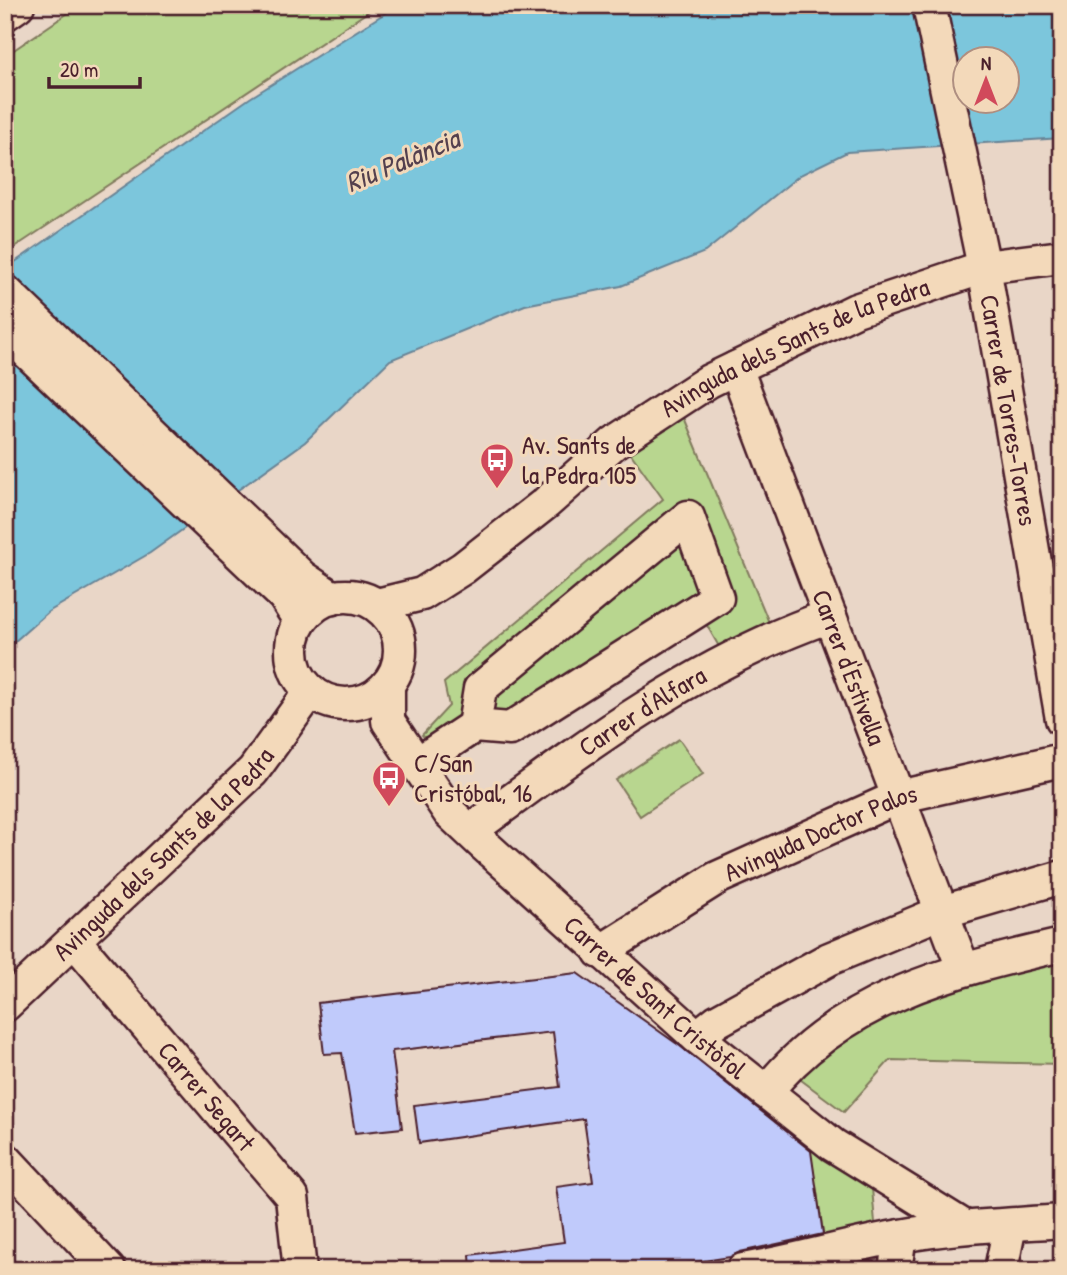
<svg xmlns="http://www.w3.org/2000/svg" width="1067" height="1275" viewBox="0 0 1067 1275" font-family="'Patrick Hand',sans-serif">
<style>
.green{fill:#b8d68f;stroke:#817a5d;stroke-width:2}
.water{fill:#7cc6dc;stroke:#688395;stroke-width:2;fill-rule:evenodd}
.building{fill:#c0cafb;stroke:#4a1f2b;stroke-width:2}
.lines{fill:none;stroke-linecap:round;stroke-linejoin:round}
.minor-casing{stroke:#4a1f2b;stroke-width:37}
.minor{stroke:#f3d9ba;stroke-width:32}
.labels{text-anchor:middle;stroke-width:6;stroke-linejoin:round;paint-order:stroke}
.street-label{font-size:26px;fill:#4a1f2b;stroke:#f3d9ba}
.poi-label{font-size:26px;fill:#4a1f2b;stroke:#f3d9ba;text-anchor:start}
.water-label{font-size:28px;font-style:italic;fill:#54404e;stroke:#f3d9ba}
</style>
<rect width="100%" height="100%" fill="#e9d6c7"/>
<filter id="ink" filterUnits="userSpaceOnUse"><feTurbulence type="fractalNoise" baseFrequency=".0143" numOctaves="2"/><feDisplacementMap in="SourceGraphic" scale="14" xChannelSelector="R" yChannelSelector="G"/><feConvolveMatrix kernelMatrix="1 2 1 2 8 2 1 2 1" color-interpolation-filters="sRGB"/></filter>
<g filter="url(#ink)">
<path class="green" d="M80,5H378L6,253L5,56Z
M683,415L770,625L721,650L698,610L450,762L422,735L449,706L444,683L663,499L629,451Z
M679,739L703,774L640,816L616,780Z
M1062,945V1064L890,1060L844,1112L785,1068L864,1007Z
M810,1149L872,1188L875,1223L868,1234L825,1244Z"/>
<path class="water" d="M398,5H1062V138L847,152L800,175L705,252L621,286L525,305L390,360L305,442L150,553L48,612L5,650V269L250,98ZM965,60H1007V102H965Z"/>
<path class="building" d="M577,973L680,1046L811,1151L823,1234L740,1252L730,1257L645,1270H471L470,1255L564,1242L556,1187L593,1182L584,1119L419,1143L414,1105L560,1087L553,1032L392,1051L402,1128L355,1133L342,1053L324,1054L318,1003Z"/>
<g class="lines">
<g class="minor-casing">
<g id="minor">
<path id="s1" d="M929,5L984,267L1062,719"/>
<path d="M5,14L18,5"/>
<path d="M5,291L302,577L333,598"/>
<path d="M5,331L284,596L300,621"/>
<path id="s2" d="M736,368L963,968"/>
<path d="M688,517L717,598L510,729L474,726L480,689Z"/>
<circle cx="346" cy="650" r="54"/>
<path id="s3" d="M377,605L422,594L463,568L546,503L614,443L709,381L856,310L984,267L1062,257"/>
<path id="s4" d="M388,684V721L449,812L483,844L697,1037L833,1145L965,1227"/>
<path d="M415,765L474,726"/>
<path id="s5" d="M470,831C583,748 696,662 830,616"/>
<path id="s6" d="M74,940L292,1197L300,1270"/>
<path id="s7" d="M600,952L717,878L898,797L1062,760"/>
<path id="s8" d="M5,1005L253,771L310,692"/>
<path d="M697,1037L717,1021L829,959L942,912L1062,877"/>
<path d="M766,1092C840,998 950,971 1062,945"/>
<path d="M5,1159L109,1270"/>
<path d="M743,1270C796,1261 848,1245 901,1236C954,1226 1008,1225 1062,1221"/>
<path d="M895,1270L900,1236"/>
<path d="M1001,1270L1010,1225"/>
</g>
</g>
<use href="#minor" class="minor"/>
</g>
</g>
<defs>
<g id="bus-pin" transform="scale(1.75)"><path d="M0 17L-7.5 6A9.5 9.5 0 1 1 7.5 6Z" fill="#d1495b" stroke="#f3d9ba"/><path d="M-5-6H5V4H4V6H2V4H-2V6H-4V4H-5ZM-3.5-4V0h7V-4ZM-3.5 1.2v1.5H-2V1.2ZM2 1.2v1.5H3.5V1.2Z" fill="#fff"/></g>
</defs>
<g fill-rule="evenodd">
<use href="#bus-pin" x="497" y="460"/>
<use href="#bus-pin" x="389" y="778"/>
</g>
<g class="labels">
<g class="street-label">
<text dy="9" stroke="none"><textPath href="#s3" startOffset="497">Avinguda dels Sants de la Pedra</textPath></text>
<text dy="9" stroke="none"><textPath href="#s1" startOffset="413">Carrer de Torres-Torres</textPath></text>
<text dy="9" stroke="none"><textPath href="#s2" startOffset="320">Carrer d'Estivella</textPath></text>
<text dy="9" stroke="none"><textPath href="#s5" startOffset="210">Carrer d'Alfara</textPath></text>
<text dy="9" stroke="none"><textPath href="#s7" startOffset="252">Avinguda Doctor Palos</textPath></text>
<text dy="9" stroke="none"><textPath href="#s8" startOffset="219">Avinguda dels Sants de la Pedra</textPath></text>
<text dy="9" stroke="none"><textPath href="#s4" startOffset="424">Carrer de Sant Cristòfol</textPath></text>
<text dy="9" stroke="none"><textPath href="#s6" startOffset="205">Carrer Segart</textPath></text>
</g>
<g class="poi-label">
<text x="522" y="454">Av. Sants de<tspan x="522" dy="30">la Pedra 105</tspan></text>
<text x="414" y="772">C/San<tspan x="414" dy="30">Cristóbal, 16</tspan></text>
</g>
<g class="water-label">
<text transform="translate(402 160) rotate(-23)" y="10">Riu Palància</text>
</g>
</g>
<rect width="1067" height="1275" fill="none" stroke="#f3d9ba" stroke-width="28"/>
<rect x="14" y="14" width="1039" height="1247" fill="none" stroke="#4a1f2b" stroke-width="2.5" filter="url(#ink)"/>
<g transform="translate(986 80)"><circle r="33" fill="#f3d9ba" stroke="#af8f81" stroke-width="2"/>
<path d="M0-5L12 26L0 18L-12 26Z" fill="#d1495b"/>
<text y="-10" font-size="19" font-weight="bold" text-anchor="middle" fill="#4a1f2b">N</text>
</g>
<path d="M49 77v10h91v-10" fill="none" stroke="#4a1f2b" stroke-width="3.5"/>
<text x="60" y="77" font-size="21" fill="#4a1f2b" stroke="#f3d9ba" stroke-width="5" paint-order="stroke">20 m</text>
</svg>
